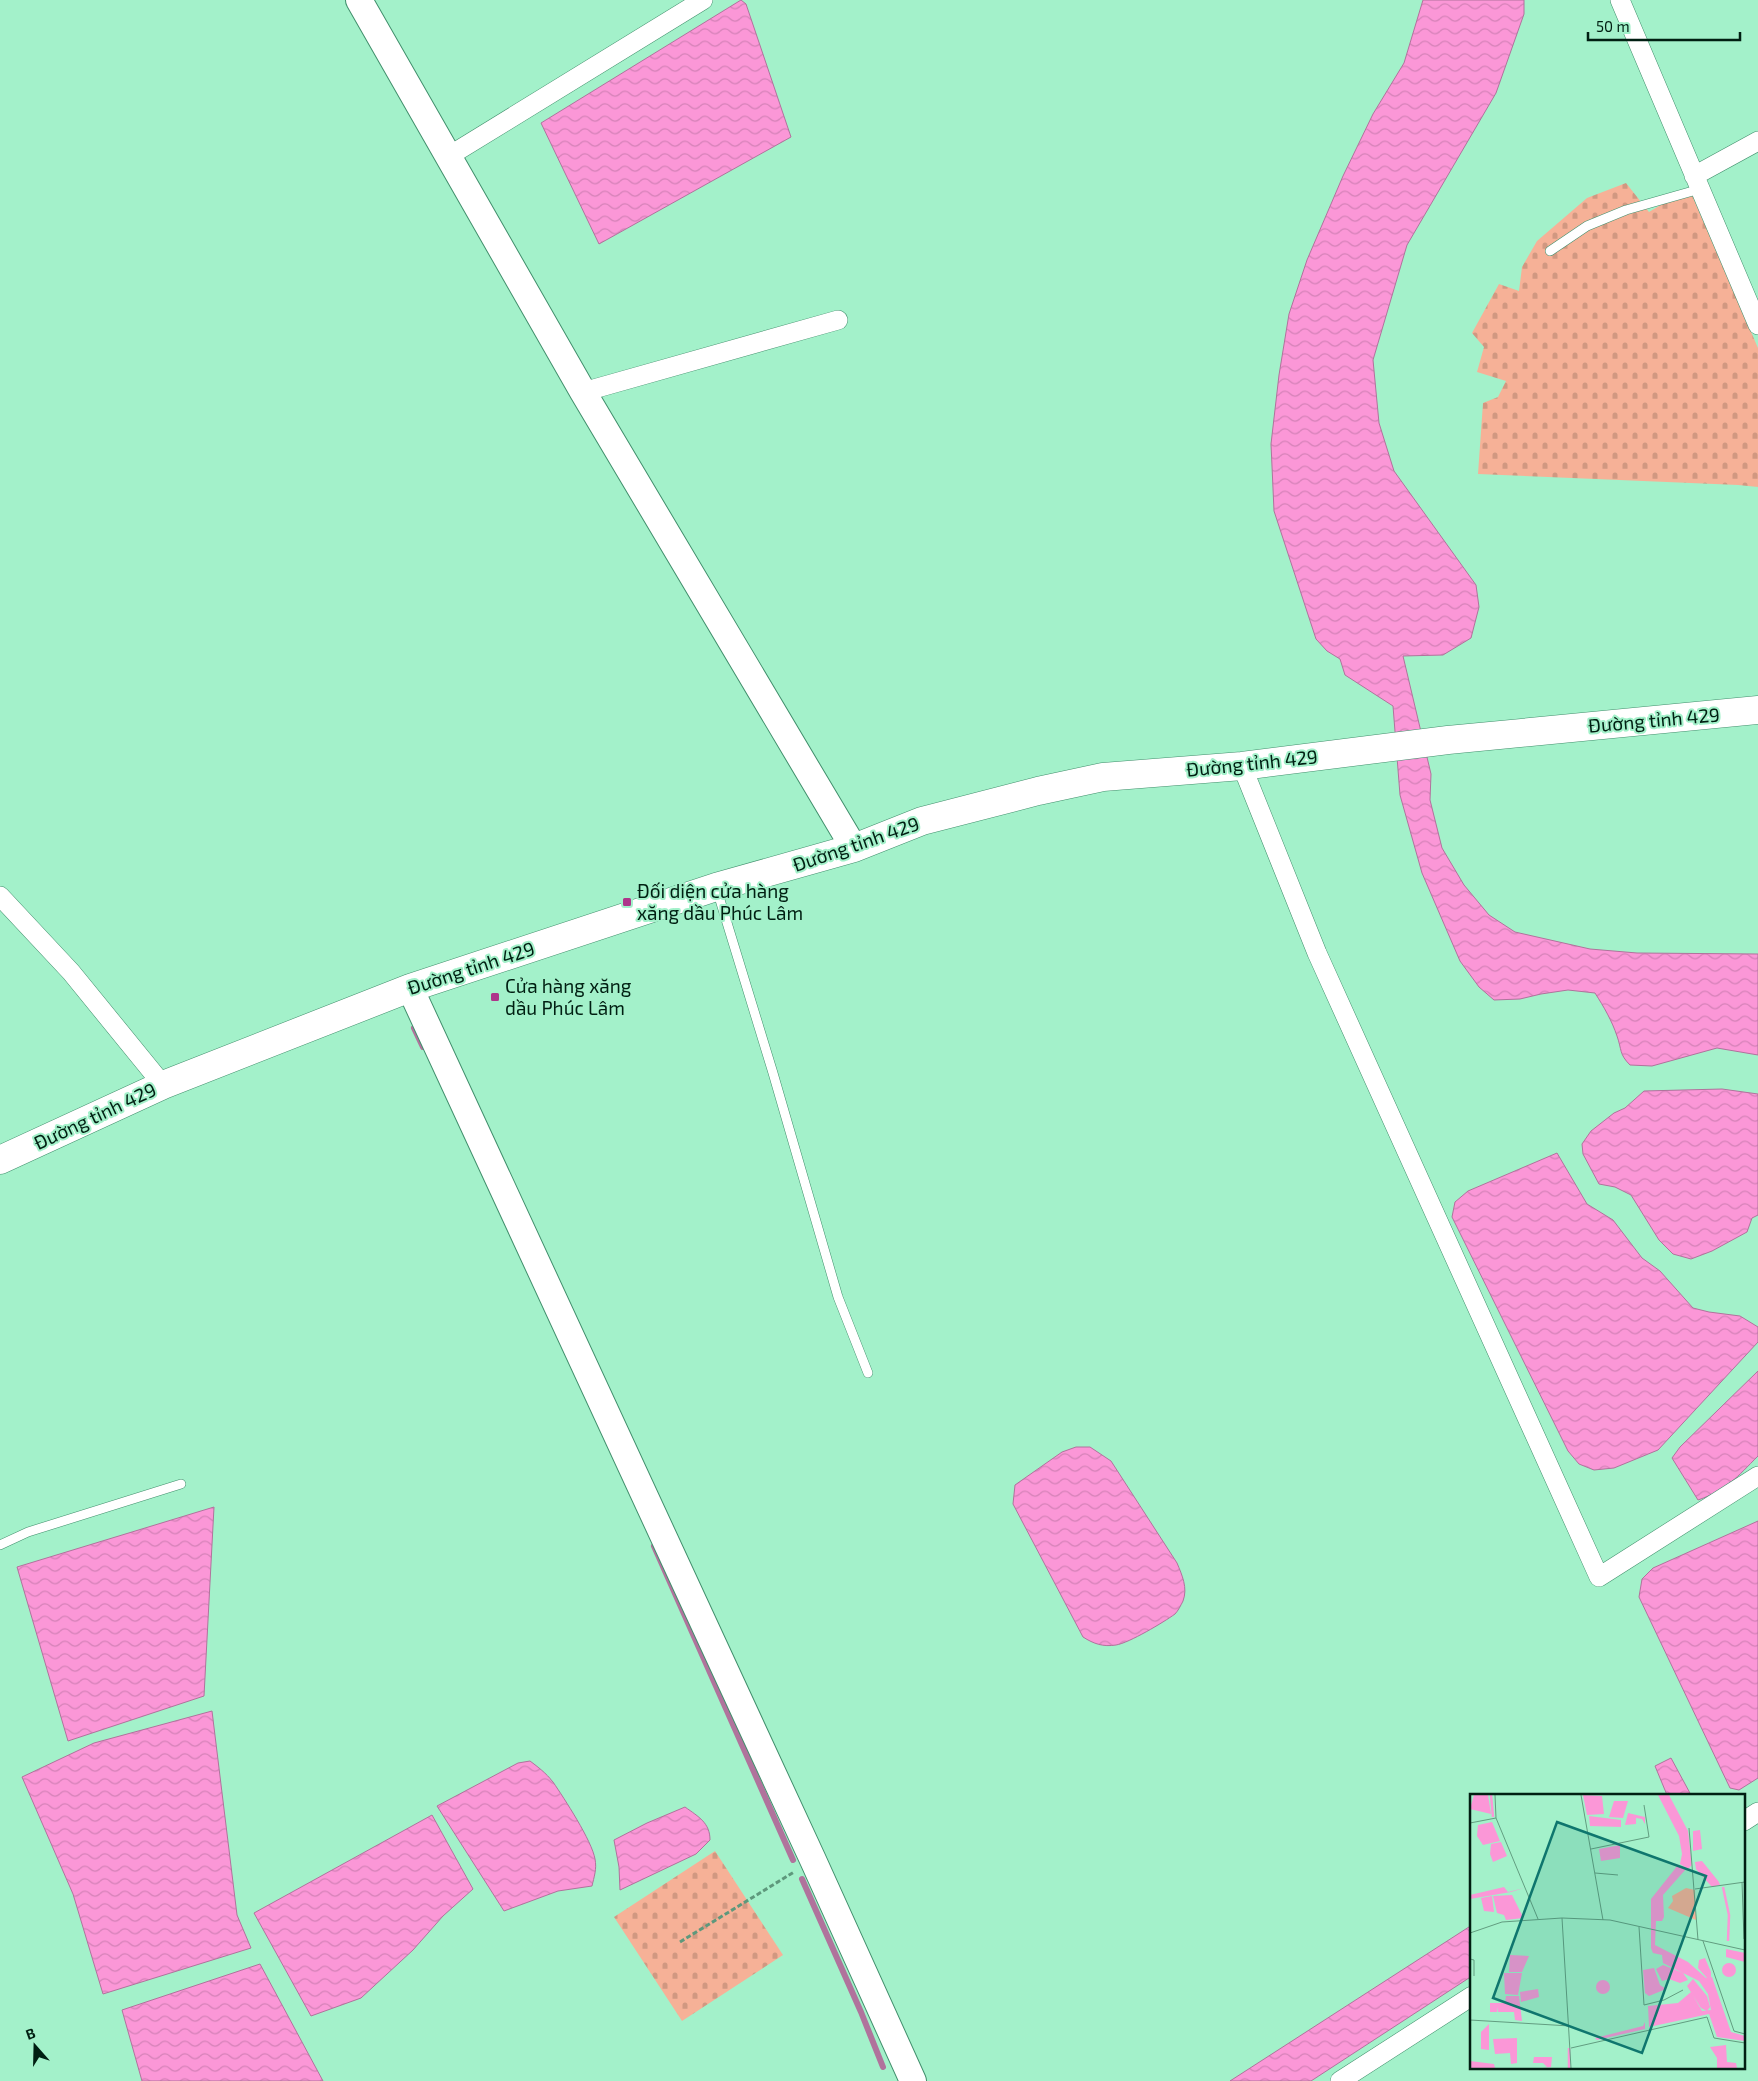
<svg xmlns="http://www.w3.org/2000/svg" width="1758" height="2081" viewBox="0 0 1758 2081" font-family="'Exo 2',sans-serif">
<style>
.cemetery{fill:url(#cemetery-stones)}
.water{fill:url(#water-waves);stroke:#b0739c}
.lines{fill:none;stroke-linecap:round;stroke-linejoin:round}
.stream{stroke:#b0739c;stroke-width:6}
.lane-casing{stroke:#418f6c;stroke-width:10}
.street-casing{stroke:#418f6c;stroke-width:20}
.secondary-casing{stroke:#418f6c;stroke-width:28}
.primary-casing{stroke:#418f6c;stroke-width:29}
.path{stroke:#5e987c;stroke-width:3;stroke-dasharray:5 2.5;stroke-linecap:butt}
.lane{stroke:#fff;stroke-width:9}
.street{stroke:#fff;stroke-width:19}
.secondary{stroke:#fff;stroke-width:26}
.primary{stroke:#fff;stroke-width:28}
.poi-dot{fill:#ae358a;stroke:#a3f1ca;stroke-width:2}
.labels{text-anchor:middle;stroke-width:4;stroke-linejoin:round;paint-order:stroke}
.street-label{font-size:19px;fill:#001f12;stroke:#a3f1ca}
.poi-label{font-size:19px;fill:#001f12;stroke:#a3f1ca;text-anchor:start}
.inset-river{fill:none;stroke:#fb97d7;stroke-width:2.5}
.inset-road{fill:none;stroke:#629d80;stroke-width:1}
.view{fill:#0f766e;fill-opacity:0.15;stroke:#0f766e;stroke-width:2.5}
.inset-edge{fill:none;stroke:#001f12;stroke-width:2.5}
</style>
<defs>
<pattern id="cemetery-stones" width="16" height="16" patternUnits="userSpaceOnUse" patternTransform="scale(1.25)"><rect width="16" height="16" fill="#f6b197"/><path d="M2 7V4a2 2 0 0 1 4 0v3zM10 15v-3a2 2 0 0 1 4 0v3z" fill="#d19881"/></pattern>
<pattern id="water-waves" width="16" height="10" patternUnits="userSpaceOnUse" patternTransform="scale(1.25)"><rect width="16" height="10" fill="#fb97d7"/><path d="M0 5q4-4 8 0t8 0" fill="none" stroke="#d582b8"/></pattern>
</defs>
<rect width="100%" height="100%" fill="#a3f1ca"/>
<path class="cemetery" d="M1626,183L1649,212L1689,188L1758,348V487L1738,485L1478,474L1483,403L1498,397L1506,381L1477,372L1484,347L1472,333L1499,284L1519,291L1522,267L1537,241L1587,198Z
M715,1851L783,1955L682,2021L614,1917Z"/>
<path class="water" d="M741,0L746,4L791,137L599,244L541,123Z
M1423,0H1524V14L1496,93L1407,245L1373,360L1379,423L1394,471L1476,585L1479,607L1471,638L1443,655L1403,656L1431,774L1430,800L1442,848L1464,885L1489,915L1515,932L1590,949L1637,953L1758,954V1055L1717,1048L1652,1066L1630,1065C1619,1054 1622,1050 1617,1036C1612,1021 1604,1007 1595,993L1568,990L1541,994L1520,999L1494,1000L1479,987L1460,961L1422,873L1400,795L1393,706L1345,675L1340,659L1327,651L1316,639L1274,511L1271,444L1279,375L1289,314L1307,260L1343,176L1373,114L1404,63Z
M1722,1089L1758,1094V1215L1752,1218L1747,1232L1712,1251L1691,1259L1673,1254L1659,1240L1631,1195L1615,1187L1599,1184L1583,1154L1582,1144L1591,1131L1614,1113L1625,1108L1644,1091Z
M1557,1153L1587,1204L1613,1220L1642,1258L1660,1271L1693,1308L1709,1312L1740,1316L1758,1327V1342L1658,1450L1614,1468L1594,1470L1579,1464L1568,1451L1452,1217L1455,1202L1468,1191Z
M1758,1371V1456C1737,1477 1727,1490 1698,1500L1672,1458L1680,1447Z
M1076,1447H1090L1111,1461L1177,1563C1182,1575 1188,1588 1183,1601C1181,1605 1178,1611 1175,1614C1164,1622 1129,1643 1116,1645C1103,1647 1094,1644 1083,1637L1013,1504L1015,1485L1062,1452Z
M214,1507L204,1696L68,1741L17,1567Z
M1758,1521V1778L1739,1790L1730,1788L1639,1597L1642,1579L1653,1568Z
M212,1711L237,1915L251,1948L103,1994L73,1894L22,1777L94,1743Z
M1671,1758L1691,1795H1667L1655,1766Z
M530,1761C538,1767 546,1773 553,1782C564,1798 592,1841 595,1859C597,1869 594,1877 592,1886L558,1891L504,1911L437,1806L518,1763Z
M685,1807C699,1817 710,1823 710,1840L696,1854L620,1890L619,1867L614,1840L647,1823Z
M432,1815L473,1889L443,1916L413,1950L361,1998L311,2016L254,1913Z
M1472,1925V1976L1311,2081H1230Z
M260,1964L323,2081H142L122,2010Z"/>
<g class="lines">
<path class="stream" d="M414,1028L423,1047
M654,1546L793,1860
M802,1879L861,2012L883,2067"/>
<g class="lane-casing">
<path id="lane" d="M1550,251L1587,226L1626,210L1700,189
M717,890L773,1073L838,1297L868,1373
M0,1545L28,1532L181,1484"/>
</g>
<g class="street-casing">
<path id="street" d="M1620,0L1758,325
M449,156L703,0
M1694,176L1758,141
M583,392L838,320
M1242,766L1317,953L1599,1577L1758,1476
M0,896L71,972L163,1085
M1744,1821L1758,1812
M1340,2081L1472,1996"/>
</g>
<g class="secondary-casing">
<path id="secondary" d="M359,0L583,392L854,848
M410,988L813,1860L913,2081"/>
</g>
<g class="primary-casing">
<path id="primary" d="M0,1160L163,1085L410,988L716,887L854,848L922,821L1038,791L1103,777L1242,766L1448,740L1758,710"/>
</g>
<path class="path" d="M680,1942L794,1872"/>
<use href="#lane" class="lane"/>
<use href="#street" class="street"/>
<use href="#secondary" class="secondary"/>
<use href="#primary" class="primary"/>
</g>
<g class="poi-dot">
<rect x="622" y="897" width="10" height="10" rx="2.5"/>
<rect x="490" y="992" width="10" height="10" rx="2.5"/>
</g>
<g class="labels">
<g class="street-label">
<text transform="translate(1654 720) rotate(-5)" y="7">Đường tỉnh 429</text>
<text transform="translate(1252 763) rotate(-6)" y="7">Đường tỉnh 429</text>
<text transform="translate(856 844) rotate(-19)" y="7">Đường tỉnh 429</text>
<text transform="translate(471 968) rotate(-18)" y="7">Đường tỉnh 429</text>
<text transform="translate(95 1116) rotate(-25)" y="7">Đường tỉnh 429</text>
</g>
<g class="poi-label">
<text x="637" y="898">Đối diện cửa hàng<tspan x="637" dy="22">xăng dầu Phúc Lâm</tspan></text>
<text x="505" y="993">Cửa hàng xăng<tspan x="505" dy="22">dầu Phúc Lâm</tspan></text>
</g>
</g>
<g transform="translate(1470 1794)">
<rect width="275" height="275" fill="#a3f1ca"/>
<path d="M216,94L225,96L226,126L198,114L203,107L202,102Z" fill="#f6b197"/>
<path d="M4,1H18L21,20L0,15ZM113,1L132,2L134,20L117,21ZM188,1H199L218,37L222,71L218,75L210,70L212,60L209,42ZM144,7H158L153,24L139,23ZM158,19L175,23V30L172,25L166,24V30L155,31ZM119,22L151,26V33L120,32ZM22,28L30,47L13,51L7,42L8,31ZM230,36L232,55L223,57V37ZM31,48L37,62L23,68L20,60L21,50ZM150,51V64L131,67L129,55ZM232,67L249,88L250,91L242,93L226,75L225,68ZM208,71L216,75L193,101L194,123L192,127H186L185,151L218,168L236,184L242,183L261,238L275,242V247L247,243L239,220L179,233L178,212L208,209L221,198L232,217L241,216L238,200L229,187L193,169L192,161L183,159L181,154V105ZM34,93L38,98L54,94L41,98L0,105V101ZM42,101L52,121L53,124L36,126L34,121L27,119L23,102ZM22,102L24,118L14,117L11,104ZM256,155L275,159V168L256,163ZM40,161L59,162L52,178H39ZM235,164L241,178V183L237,184L228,174L229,166ZM252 176a7 7 0 1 1 14 0a7 7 0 1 1-14 0ZM193,171L213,179L218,186L210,189L199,185L192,187L186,175ZM184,174L190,191L196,195L179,202L175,199L173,176ZM34,179H52L48,201L35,200ZM223,185L237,202L240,213L237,217L231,214L217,192ZM126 193a7 7 0 1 1 14 0a7 7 0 1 1-14 0ZM68,195L69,203L51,208L50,198ZM36,202H49L52,227L45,226L44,218H28V213L27,218H20V209H35ZM175,228V235L127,246L125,244L173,232ZM19,230V256L11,255V238ZM47,244V269L41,270L40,259L25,260L23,245ZM256,251L257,268L266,269L267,274H247V264L240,253ZM64,263H82L81,273L73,274L77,273L73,269H63ZM0,267L24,270L25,274H0Z" fill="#fb97d7"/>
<path class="inset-river" d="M21,1L23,23M253,93L259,121L258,147M99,274V254"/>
<path class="inset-road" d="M25,1L26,24L68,125M111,1L133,126M0,29L26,24M219,34L228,146M121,55L179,43L174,11M125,79L148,81M272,88L274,145M225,95L275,88M92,124L101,274M169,133L174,211L194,206L213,196M0,139L32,128L92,124L140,126L275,156M233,147L264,237L275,240M0,165L4,166V182M0,226L100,232M101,254L237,223L244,244L275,249"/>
<path class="view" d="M87,28L236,82L172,259L23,204Z"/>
<rect width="275" height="275" class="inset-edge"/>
</g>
<g transform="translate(35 2046) rotate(340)" stroke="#a3f1ca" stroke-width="4" paint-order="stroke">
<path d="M0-4L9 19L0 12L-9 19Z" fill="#001f12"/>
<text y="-8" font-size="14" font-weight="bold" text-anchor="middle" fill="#001f12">B</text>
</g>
<path d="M1588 32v8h152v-8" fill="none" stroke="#001f12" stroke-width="2.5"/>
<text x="1596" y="32" font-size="15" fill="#001f12" stroke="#a3f1ca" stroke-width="4" paint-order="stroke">50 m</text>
</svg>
